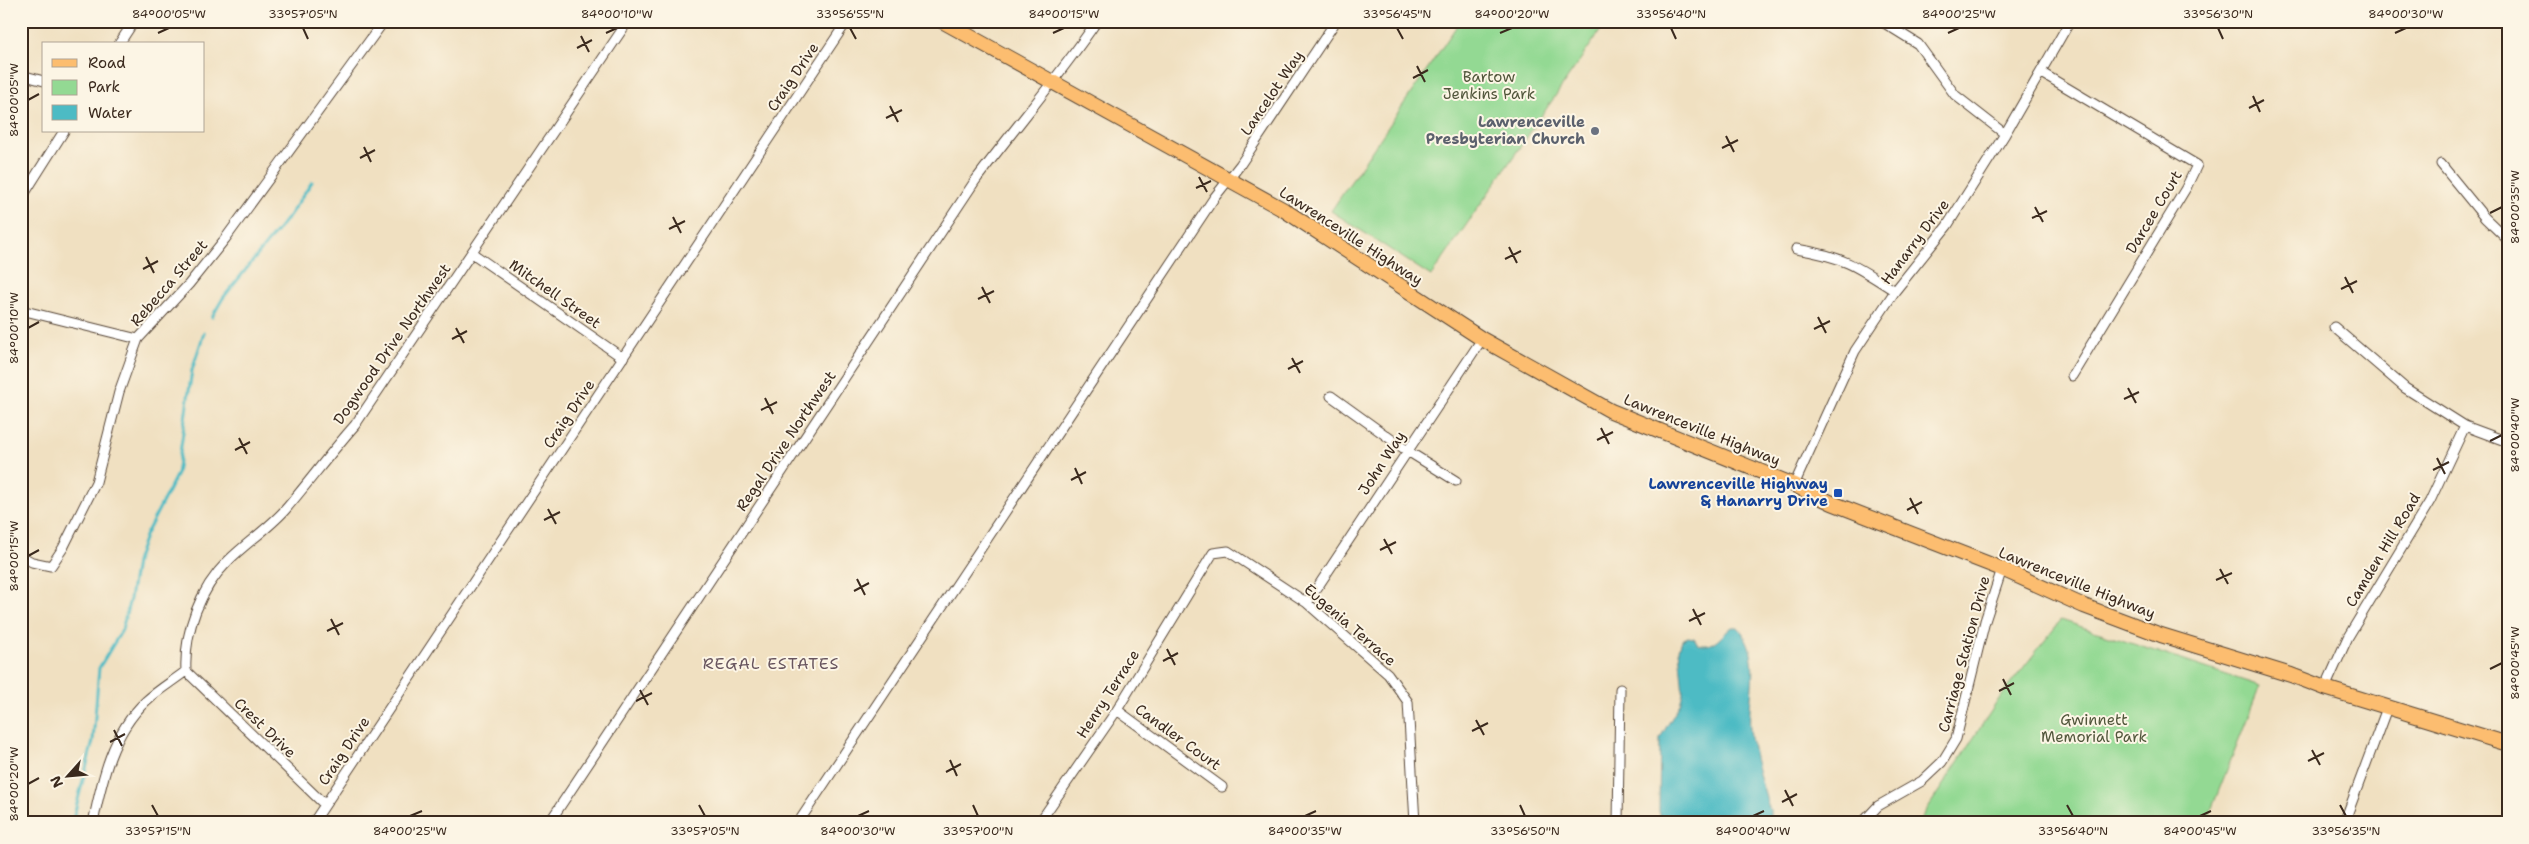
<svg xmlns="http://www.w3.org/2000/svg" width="2529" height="844" viewBox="0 0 2529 844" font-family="'Shantell Sans',sans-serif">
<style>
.green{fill:#93d993;stroke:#678258}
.water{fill:#4dbbc4;stroke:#447271}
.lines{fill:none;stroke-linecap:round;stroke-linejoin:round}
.stream{stroke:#4dbbc4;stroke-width:3}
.street-casing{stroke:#564536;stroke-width:11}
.primary-casing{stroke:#564536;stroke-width:16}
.street{stroke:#fff;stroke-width:9}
.primary{stroke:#fcbd6f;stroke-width:14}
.ticks{fill:none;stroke:#3b2a1e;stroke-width:2}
.worship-dot{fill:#6b7280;stroke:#fcf5e5;stroke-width:2}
.transit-dot{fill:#1a4fb4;stroke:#fcf5e5;stroke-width:2}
.labels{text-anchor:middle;stroke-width:4;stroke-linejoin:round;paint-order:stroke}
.street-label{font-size:15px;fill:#3b2a1e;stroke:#fcf5e5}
.park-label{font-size:15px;fill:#51563b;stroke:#fcf5e5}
.worship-label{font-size:15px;font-weight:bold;fill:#5b616d;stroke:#fcf5e5;text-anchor:end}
.transit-label{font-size:15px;font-weight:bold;fill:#164399;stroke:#fcf5e5;text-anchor:end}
.neighbourhood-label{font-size:16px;letter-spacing:1px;fill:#68555e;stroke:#fcf5e5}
.neatline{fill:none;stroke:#3b2a1e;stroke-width:2}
.ticks-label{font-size:12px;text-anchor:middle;fill:#3b2a1e}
</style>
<rect width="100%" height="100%" fill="#fcf5e5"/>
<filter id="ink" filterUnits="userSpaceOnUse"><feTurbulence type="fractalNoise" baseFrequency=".02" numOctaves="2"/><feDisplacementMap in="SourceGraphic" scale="10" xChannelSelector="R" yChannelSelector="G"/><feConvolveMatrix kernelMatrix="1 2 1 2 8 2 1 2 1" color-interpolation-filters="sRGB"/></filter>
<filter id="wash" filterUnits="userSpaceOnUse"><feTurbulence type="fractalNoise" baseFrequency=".0096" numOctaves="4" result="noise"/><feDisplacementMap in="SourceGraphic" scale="20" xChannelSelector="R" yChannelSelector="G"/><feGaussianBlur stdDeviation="1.12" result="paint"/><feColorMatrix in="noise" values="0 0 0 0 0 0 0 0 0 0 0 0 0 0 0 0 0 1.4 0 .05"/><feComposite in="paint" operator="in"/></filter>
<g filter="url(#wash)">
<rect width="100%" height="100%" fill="#f0e0c1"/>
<path class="green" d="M1460,21H1607L1431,276L1331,211Z
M2061,620L2260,686L2206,823H1918L2001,696Z"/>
<path class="water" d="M1732,627H1738C1764,657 1747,694 1750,729C1752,753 1763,788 1770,811V821L1662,823L1659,811L1660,738L1680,704L1683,693L1679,649L1682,640L1688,637L1694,638L1698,644C1714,649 1721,636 1732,627Z"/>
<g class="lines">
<path class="stream" d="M212,317L223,298L289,216L312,182
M72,823L93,741L99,668L122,630L130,599L136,562L145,536L177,474L192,370L204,333"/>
</g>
</g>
<g filter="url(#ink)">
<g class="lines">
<g class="street-casing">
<path id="street" d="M1881,21L1918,44L1955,95L2005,134
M119,44L134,21
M2042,73L2197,165L2186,188L2072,376
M21,75L44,81
M2441,164L2485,218L2508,240
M21,199L64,131
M1796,249C1842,256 1857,266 1895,291
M472,253L623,358
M21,310L138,339
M2334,327L2405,388L2465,426L2508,442
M1331,396L1406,450L1456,481
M1794,485L1855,351L1895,291L1947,226L2005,134L2070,21
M21,556L32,562L51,566L63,548L96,482L119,392L138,339L189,284L225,239L384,21
M1307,603L1482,339
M186,671C184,631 200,589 228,561C246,543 268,529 285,510C309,482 331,452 355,425L628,21
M186,671L325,805
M2325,688L2348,637L2430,501L2465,426
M1117,710L1222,787
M93,823C102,779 112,733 146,701C158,690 173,681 186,671
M313,823L847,21
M549,823L975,181C1015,127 1059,77 1097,21
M798,823L1214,198L1240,165L1336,21
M1039,823L1117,710L1213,553L1228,551L1307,603L1388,674L1408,702L1415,823
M1618,823L1620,689
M1862,823L1878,806L1922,781L1942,762L1956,739L1985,621L2002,569
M2344,823L2387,708"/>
</g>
<g class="primary-casing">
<path id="primary" d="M942,21L1284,210L1482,339L1611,411L1794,485L1832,503L2002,569L2084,606L2161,635L2291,675L2325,688L2508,744"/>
</g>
<use href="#street" class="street"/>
<use href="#primary" class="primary"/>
</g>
</g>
<path class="ticks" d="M303,28L308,39M850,28L856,39M1397,28L1403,39M1671,28L1676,39M2218,28L2223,39M158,33L169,28M606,33L617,28M1053,33L1064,28M1500,33L1512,28M1948,33L1959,28M2395,33L2406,28M581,36L589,52M577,48L592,40M1417,66L1425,82M1413,78L1428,70M2253,96L2260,112M28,100L39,94M890,106L898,122M2249,108L2264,100M886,118L902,110M1726,136L1734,152M364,147L371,162M1722,148L1738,140M360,158L375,150M1199,177L1207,192M1196,188L1211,181M2035,207L2043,222M2490,213L2502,207M673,217L681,233M2032,218L2047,211M669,229L685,221M1509,247L1517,263M146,257L154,273M1505,259L1521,251M143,269L158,261M2345,277L2353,293M982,287L990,303M2341,289L2357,281M978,299L994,291M1818,317L1826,333M28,328L39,322M456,328L464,343M1814,329L1830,321M452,339L467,331M1292,358L1300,373M1288,369L1303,361M2128,388L2136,403M765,398L773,414M2124,399L2139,392M761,410L777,402M1601,428L1609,444M239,438L247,454M1597,440L1613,432M2490,441L2502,435M235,450L250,442M2437,458L2445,474M1075,468L1082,484M2433,470L2449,462M1071,480L1086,472M1910,498L1918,514M548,509L556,524M1907,510L1922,502M544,520L560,512M1384,539L1392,554M1380,550L1396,542M28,556L39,550M2220,569L2228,584M857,579L865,595M2216,580L2232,573M854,591L869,583M1693,609L1701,625M331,619L339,635M1689,621L1705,613M327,631L343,623M1167,649L1175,665M1163,661L1178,653M2490,669L2502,663M2003,679L2011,695M640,690L648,705M1999,691L2014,683M636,701L652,693M1476,720L1484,735M114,730L122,746M1472,731L1488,723M110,742L125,734M2312,750L2320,765M950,760L957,776M2308,761L2324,753M946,772L961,764M28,784L39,778M1785,790L1793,806M1782,802L1797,794M152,805L158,816M699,805L705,816M973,805L978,816M1520,805L1525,816M2067,805L2073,816M2340,805L2346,816M410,816L422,811M858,816L869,811M1305,816L1316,811M1753,816L1764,811M2200,816L2211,811"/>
<circle class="worship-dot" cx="1595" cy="131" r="5"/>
<rect class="transit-dot" x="1833" y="488" width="10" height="10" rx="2.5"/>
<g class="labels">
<g class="street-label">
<text transform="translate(793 77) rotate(-56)" y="5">Craig Drive</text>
<text transform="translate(1272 93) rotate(-56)" y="5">Lancelot Way</text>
<text transform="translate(2154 212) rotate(-59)" y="5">Darcee Court</text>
<text transform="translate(1351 236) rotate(33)" y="5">Lawrenceville Highway</text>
<text transform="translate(1915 242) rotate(-53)" y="5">Hanarry Drive</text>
<text transform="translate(169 283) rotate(-49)" y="5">Rebecca Street</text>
<text transform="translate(555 294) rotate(35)" y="5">Mitchell Street</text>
<text transform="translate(392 344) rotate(-55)" y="5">Dogwood Drive Northwest</text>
<text transform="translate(569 414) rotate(-56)" y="5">Craig Drive</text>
<text transform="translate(1702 430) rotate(22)" y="5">Lawrenceville Highway</text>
<text transform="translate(786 441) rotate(-56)" y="5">Regal Drive Northwest</text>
<text transform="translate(1382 463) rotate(-57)" y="5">John Way</text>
<text transform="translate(2383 550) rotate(-59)" y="5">Camden Hill Road</text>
<text transform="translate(2077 583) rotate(22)" y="5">Lawrenceville Highway</text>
<text transform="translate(1350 625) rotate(41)" y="5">Eugenia Terrace</text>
<text transform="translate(1964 654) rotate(-75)" y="5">Carriage Station Drive</text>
<text transform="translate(1108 694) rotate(-57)" y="5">Henry Terrace</text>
<text transform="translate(265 728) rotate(44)" y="5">Crest Drive</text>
<text transform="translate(1178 737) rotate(36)" y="5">Candler Court</text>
<text transform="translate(344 751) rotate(-56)" y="5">Craig Drive</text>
</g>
<g class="park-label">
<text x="1489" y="82">Bartow<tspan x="1489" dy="17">Jenkins Park</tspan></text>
<text x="2094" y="725">Gwinnett<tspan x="2094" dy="17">Memorial Park</tspan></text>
</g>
<g class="worship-label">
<text x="1585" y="127">Lawrenceville<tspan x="1585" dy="17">Presbyterian Church</tspan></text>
</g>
<g class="transit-label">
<text x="1828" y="489">Lawrenceville Highway<tspan x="1828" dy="17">&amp; Hanarry Drive</tspan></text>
</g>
<g class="neighbourhood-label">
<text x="771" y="669">REGAL ESTATES</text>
</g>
</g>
<rect width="2529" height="844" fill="none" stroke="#fcf5e5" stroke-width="55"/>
<rect x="42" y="42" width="162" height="90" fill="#fcf5e5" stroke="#afa495"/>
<rect x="52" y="59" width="25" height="8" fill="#fcbd6f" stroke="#afa495"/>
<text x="88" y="68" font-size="15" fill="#3b2a1e">Road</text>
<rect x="52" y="80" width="25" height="15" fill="#93d993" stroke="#afa495"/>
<text x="88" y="92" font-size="15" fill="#3b2a1e">Park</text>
<rect x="52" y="105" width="25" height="15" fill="#4dbbc4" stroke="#afa495"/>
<text x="88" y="118" font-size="15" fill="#3b2a1e">Water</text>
<g transform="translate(68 776) rotate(243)" stroke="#fcf5e5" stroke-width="4" paint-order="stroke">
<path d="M0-4L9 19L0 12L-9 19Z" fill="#3b2a1e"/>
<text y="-8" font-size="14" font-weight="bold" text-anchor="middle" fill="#3b2a1e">N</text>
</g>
<rect x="28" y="28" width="2474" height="788" class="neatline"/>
<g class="ticks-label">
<text x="169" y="18">84°00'05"W</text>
<text x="303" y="18">33°57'05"N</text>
<text x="617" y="18">84°00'10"W</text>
<text x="850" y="18">33°56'55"N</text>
<text x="1064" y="18">84°00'15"W</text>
<text x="1397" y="18">33°56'45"N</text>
<text x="1512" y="18">84°00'20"W</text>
<text x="1671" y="18">33°56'40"N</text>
<text x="1959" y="18">84°00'25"W</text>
<text x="2218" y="18">33°56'30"N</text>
<text x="2406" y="18">84°00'30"W</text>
<text transform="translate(14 100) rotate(-90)" y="4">84°00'05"W</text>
<text transform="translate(2515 207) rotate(-90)" y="4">84°00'35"W</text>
<text transform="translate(14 328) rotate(-90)" y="4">84°00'10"W</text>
<text transform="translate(2515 435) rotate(-90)" y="4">84°00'40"W</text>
<text transform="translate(14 556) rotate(-90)" y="4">84°00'15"W</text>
<text transform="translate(2515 663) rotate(-90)" y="4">84°00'45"W</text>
<text transform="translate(14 784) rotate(-90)" y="4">84°00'20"W</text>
<text x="158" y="835">33°57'15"N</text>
<text x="410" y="835">84°00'25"W</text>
<text x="705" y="835">33°57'05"N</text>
<text x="858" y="835">84°00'30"W</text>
<text x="978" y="835">33°57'00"N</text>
<text x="1305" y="835">84°00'35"W</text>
<text x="1525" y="835">33°56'50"N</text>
<text x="1753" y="835">84°00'40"W</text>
<text x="2073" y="835">33°56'40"N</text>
<text x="2200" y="835">84°00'45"W</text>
<text x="2346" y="835">33°56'35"N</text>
</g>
</svg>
